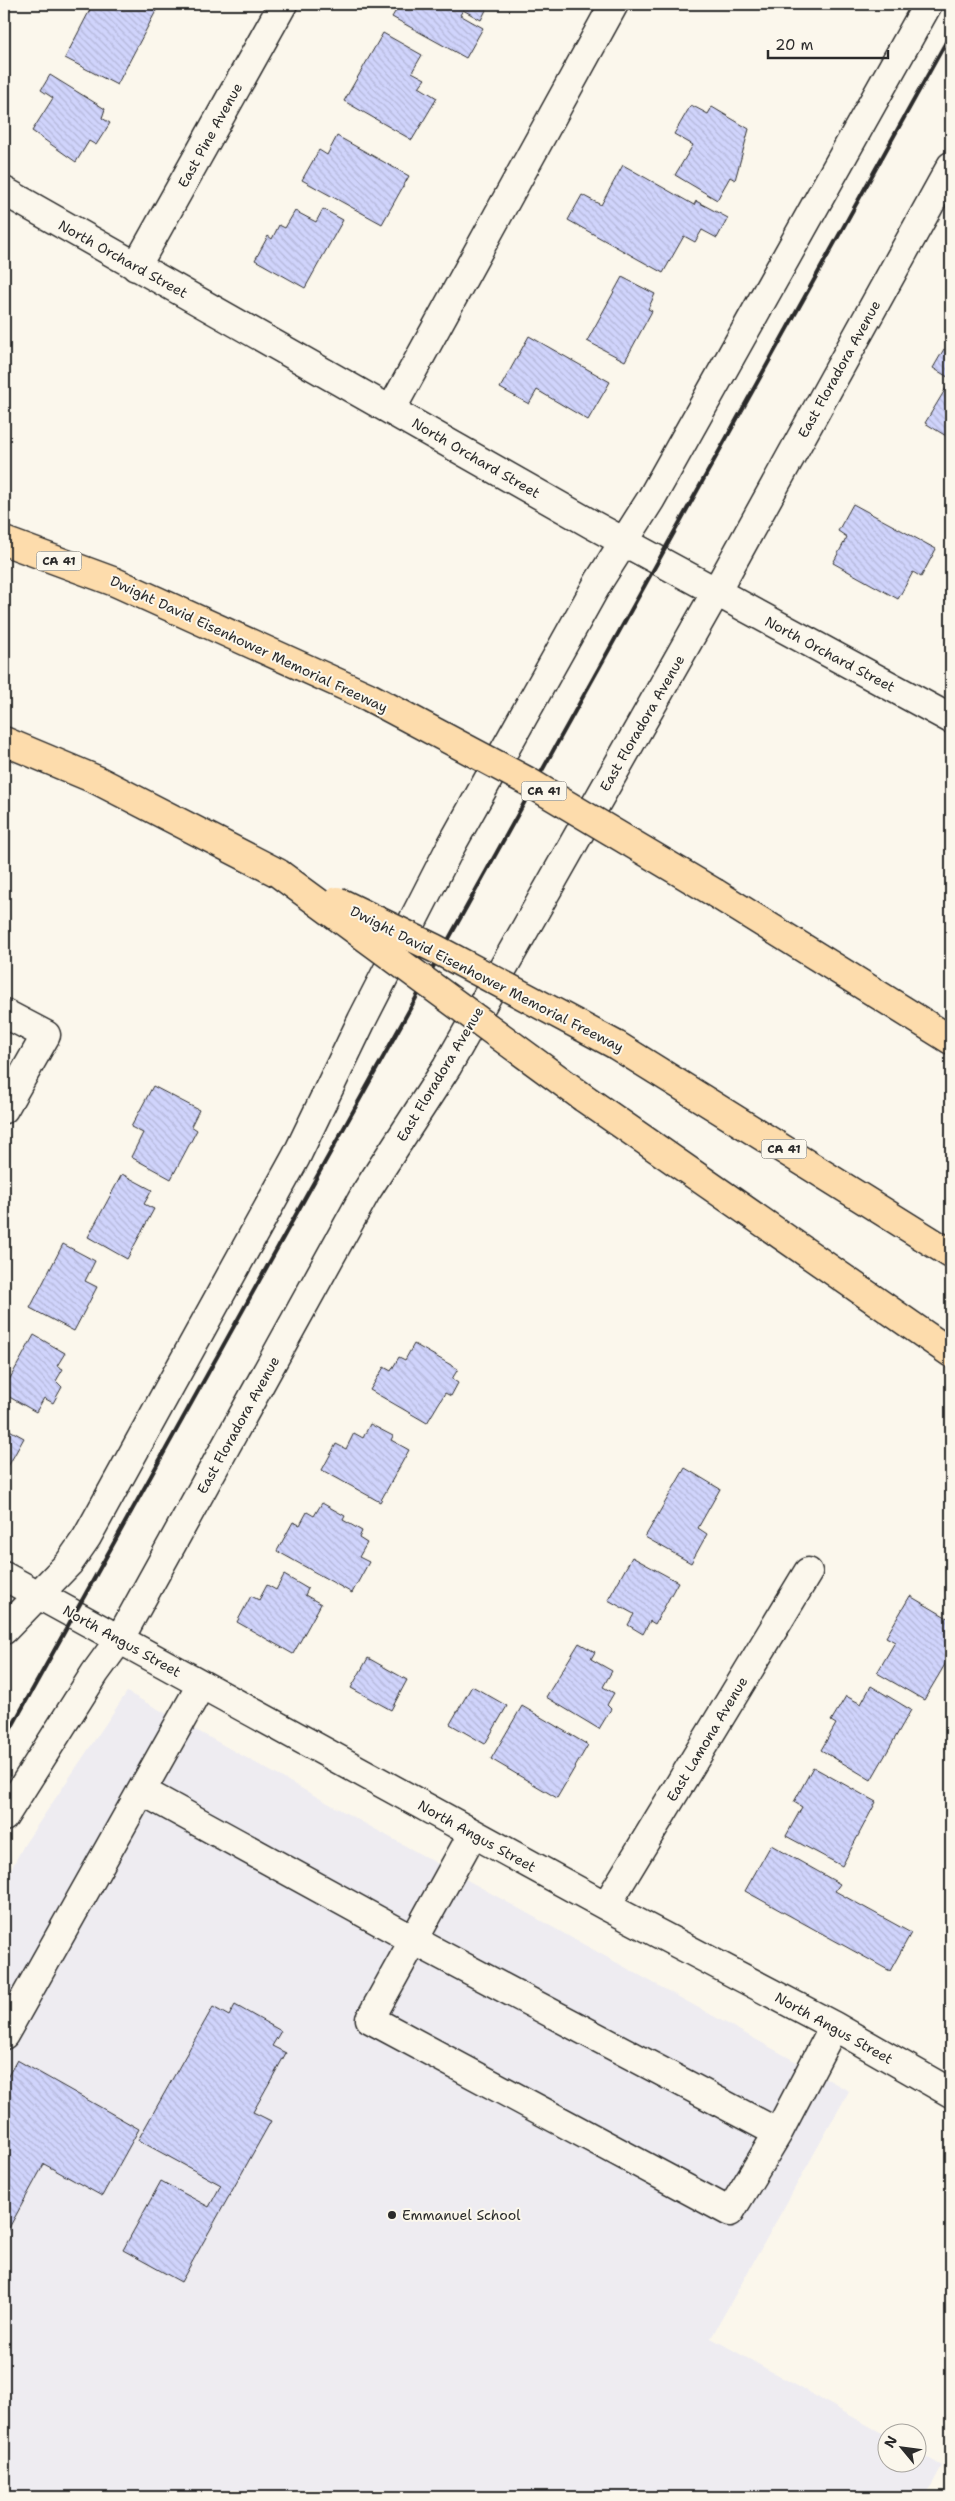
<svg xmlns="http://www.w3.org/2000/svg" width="955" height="2501" viewBox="0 0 955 2501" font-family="'Shantell Sans',sans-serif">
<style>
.built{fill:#eeecf1}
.building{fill:url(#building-back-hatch);stroke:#2b2b2b}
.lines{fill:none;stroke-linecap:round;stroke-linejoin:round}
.minor-casing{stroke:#2b2b2b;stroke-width:31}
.highway-casing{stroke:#2b2b2b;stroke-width:31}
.minor{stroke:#fbf7ec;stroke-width:28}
.highway{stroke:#fddcac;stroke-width:28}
.rail{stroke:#2b2b2b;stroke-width:4}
.highway-bridge-casing{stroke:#2b2b2b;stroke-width:31;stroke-linecap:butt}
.highway-bridge{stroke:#fddcac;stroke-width:28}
.poi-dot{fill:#2b2b2b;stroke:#fbf7ec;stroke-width:2}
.labels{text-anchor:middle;stroke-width:4;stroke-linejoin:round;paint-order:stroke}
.shield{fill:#fbf7ec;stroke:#696865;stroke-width:1}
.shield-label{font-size:12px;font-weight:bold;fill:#2b2b2b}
.street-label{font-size:14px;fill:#2b2b2b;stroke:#fbf7ec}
.poi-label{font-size:14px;fill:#2b2b2b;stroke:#fbf7ec;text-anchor:start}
</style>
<defs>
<pattern id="building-back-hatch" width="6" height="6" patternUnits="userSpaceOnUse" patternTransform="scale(1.25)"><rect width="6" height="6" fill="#d0d4fc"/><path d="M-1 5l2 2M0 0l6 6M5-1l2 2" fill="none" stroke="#b3b6d8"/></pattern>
</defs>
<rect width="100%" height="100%" fill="#fbf7ec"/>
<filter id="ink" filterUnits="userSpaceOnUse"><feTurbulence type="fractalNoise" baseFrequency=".02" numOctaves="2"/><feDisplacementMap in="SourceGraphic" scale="10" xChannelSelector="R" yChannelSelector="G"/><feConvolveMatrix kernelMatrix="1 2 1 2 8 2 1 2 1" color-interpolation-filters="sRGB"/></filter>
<g filter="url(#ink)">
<path class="built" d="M127,1692L849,2091L711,2338L887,2436L888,2464H918V2452L942,2466L925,2497H4V1882L24,1845Z"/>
<path class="building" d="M93,4H142L156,11L117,85L65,58Z
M400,4H489L481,20L463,10L460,15L483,28L466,58L392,17Z
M383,33L422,55L412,72L425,79L419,87L437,98L412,140L344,101Z
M50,75L105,109L102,118L110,123L96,145L89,141L76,162L32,131L53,98L41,90Z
M691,105L708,114L712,107L749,129L735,180L730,177L717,200L675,175L693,145L674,134Z
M337,136L409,176L382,224L302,180L319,150L327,155Z
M623,165L694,205L696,201L728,218L717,238L702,230L695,242L684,236L663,273L568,220L582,195L601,205Z
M323,209L343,220L305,288L255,260L268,236L272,239L279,225L285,228L295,211L316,222Z
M622,277L655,294L648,309L652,311L625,361L587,341Z
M529,336L610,382L588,420L537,390L529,404L500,388Z
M944,349L951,353V379L933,368Z
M951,380V439L925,423Z
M853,504L936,549L921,577L913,572L898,599L833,563L847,537L838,531Z
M153,1086L199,1110L191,1126L197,1130L171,1179L131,1157L143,1133L131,1127Z
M122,1174L152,1190L144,1204L154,1209L127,1259L88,1237Z
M63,1244L95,1261L85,1281L97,1287L74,1331L30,1308Z
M34,1335L65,1353L57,1366L63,1369L56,1381L62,1387L53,1403L44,1398L36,1412L4,1394V1389Z
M414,1344L458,1369L452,1379L458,1383L451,1396L445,1393L427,1423L370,1390L384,1367L391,1371L399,1357L405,1360Z
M370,1424L393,1436L391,1440L409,1450L380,1502L322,1470L336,1444L346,1449L354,1433L363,1438Z
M4,1427L24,1438L6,1470L4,1469Z
M685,1468L720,1489L698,1528L707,1534L691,1563L645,1537Z
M322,1503L345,1516L343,1520L362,1531L359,1538L367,1543L359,1557L369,1562L352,1593L277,1551L293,1522L300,1525L307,1512L314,1516Z
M632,1557L678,1582L655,1624L650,1621L643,1634L628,1625L634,1614L608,1600Z
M284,1575L308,1589L305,1595L321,1604L293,1654L237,1622L251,1596L259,1600L267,1585L276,1590Z
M910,1596L951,1620V1664L947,1661L924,1700L877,1673L895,1642L886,1637Z
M579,1643L595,1652L591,1659L612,1671L603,1687L614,1693L607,1705L611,1709L599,1729L546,1697Z
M368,1658L407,1680L391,1710L351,1688Z
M472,1686L507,1706L485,1744L450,1724Z
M871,1686L911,1710L871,1780L821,1750L836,1724L831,1721L846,1696L861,1704Z
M522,1706L588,1745L557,1798L491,1759Z
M813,1767L876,1802L842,1866L786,1836L802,1807L794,1802Z
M771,1845L840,1884L835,1891L911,1933L890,1971L745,1891Z
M235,2005L281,2031L272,2046L286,2053L253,2112L271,2121L181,2282L123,2250L161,2181L209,2207L221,2185L138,2140L213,2007L229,2016Z
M17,2060L139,2129L102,2196L44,2164L4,2237V2083Z"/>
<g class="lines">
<g class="minor-casing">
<path id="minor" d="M4,191L593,525L951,719
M136,267L283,4
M391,410L614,4
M4,1013L46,1035L4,1109
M4,1576L606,1906L834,2026L951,2093
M4,1630L69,1563L87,1537L296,1157L362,1020L451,846L599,581L651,499L928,4
M142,1791L430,1949L778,2133
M4,1817L95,1673L119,1640L366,1192L447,1067L716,592L951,166
M473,1833L370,2019L730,2212L778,2133L834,2026
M606,1906L808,1572
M4,2035L201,1685"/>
</g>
<g class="highway-casing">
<path id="highway" d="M4,541L115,582L369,697
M4,741L97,780L278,873
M715,893L951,1040
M616,1045L951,1254
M584,1098L951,1353"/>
</g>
<use href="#minor" class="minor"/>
<use href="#highway" class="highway"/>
<path class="rail" d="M4,1741L951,33"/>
<g class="highway-bridge-casing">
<path id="highway-bridge" d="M369,697L527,781L715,893
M278,873L584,1098
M337,901L434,948L616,1045"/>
</g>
<use href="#highway-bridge" class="highway-bridge"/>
</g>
</g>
<circle class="poi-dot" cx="392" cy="2215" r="5"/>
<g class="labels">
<g class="shield">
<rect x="36.5" y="551.5" width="45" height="19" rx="4"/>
<rect x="521.5" y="781.5" width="45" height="19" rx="4"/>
<rect x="761.5" y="1139.5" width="45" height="19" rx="4"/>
</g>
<g class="shield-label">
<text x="59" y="565">CA 41</text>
<text x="544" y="795">CA 41</text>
<text x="784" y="1153">CA 41</text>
</g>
<g class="street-label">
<text transform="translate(210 135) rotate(-61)" y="5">East Pine Avenue</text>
<text transform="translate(123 259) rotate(29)" y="5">North Orchard Street</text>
<text transform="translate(839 369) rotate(-61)" y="5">East Floradora Avenue</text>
<text transform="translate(476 458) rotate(30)" y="5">North Orchard Street</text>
<text transform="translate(249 644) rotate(25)" y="5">Dwight David Eisenhower Memorial Freeway</text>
<text transform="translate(830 654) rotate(28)" y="5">North Orchard Street</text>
<text transform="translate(642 723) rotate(-60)" y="5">East Floradora Avenue</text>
<text transform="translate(487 979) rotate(27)" y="5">Dwight David Eisenhower Memorial Freeway</text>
<text transform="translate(440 1074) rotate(-59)" y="5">East Floradora Avenue</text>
<text transform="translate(238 1425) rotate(-61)" y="5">East Floradora Avenue</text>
<text transform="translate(122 1641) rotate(29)" y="5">North Angus Street</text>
<text transform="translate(707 1739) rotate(-59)" y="5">East Lamona Avenue</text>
<text transform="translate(477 1836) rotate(29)" y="5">North Angus Street</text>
<text transform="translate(834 2028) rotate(29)" y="5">North Angus Street</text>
</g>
<g class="poi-label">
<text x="402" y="2220">Emmanuel School</text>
</g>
</g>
<rect width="955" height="2501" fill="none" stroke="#fbf7ec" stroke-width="20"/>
<rect x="10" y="10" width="935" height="2481" fill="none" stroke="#2b2b2b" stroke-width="2" filter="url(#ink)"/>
<g transform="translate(902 2448) rotate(299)"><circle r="24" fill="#fbf7ec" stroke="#a8a59f"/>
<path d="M0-4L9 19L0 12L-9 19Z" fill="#2b2b2b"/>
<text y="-8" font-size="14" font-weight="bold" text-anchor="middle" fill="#2b2b2b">N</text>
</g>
<path d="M768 50v8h120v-8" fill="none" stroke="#2b2b2b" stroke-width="2.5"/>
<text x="775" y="50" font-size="15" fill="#2b2b2b" stroke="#fbf7ec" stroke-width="4" paint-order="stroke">20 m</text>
</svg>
